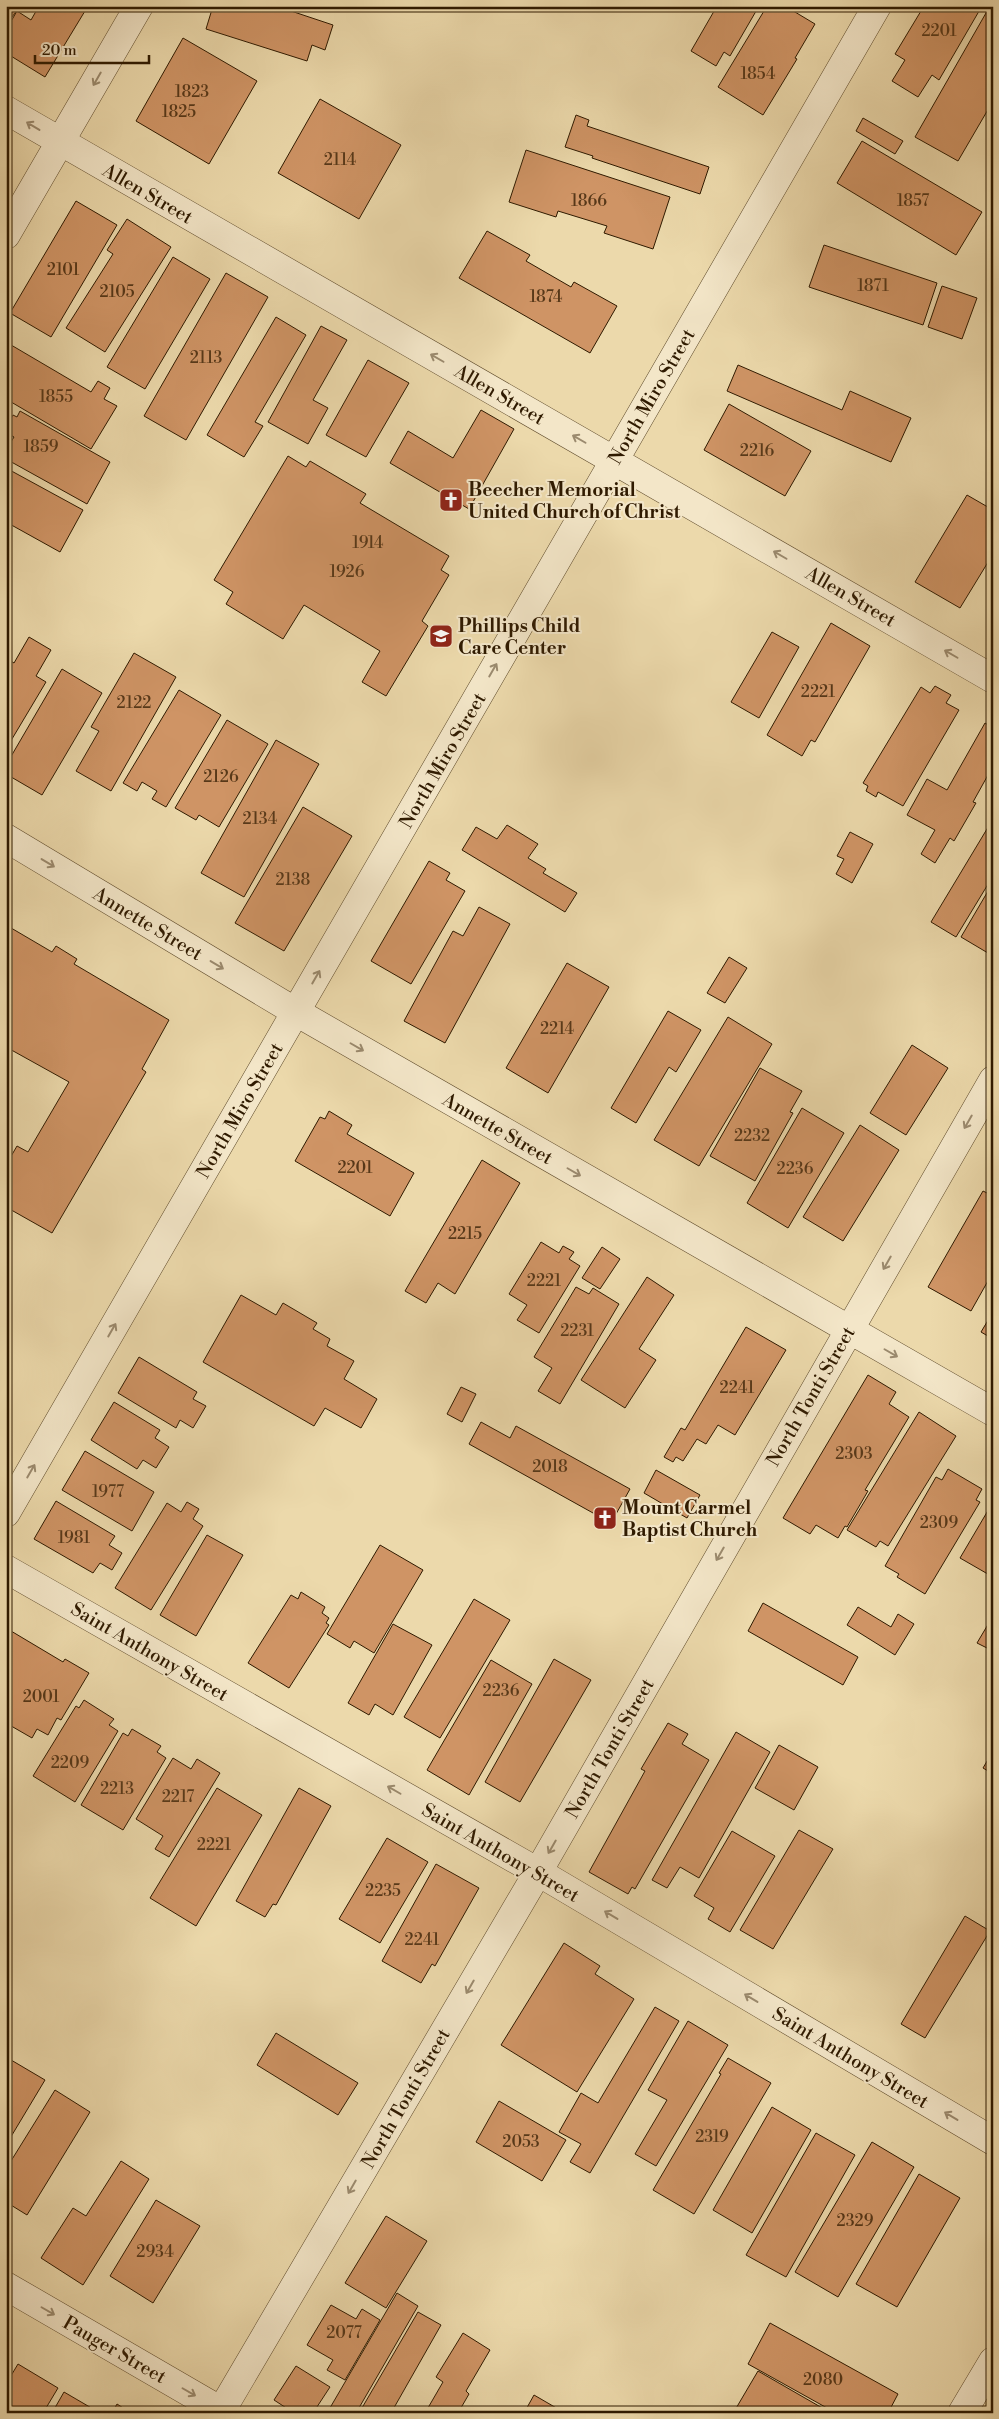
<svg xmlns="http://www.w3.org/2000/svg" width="999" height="2419" viewBox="0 0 999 2419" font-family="'Libre Bodoni',serif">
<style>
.building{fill:#cf9465;stroke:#2f1a00}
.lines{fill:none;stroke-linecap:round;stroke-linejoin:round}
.minor-casing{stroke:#5e4a2b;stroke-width:29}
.minor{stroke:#f3e6c8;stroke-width:28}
.oneway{stroke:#9b8a6e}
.labels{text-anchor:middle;stroke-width:4;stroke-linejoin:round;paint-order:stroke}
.number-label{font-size:16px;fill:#573819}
.street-label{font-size:19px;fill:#2f1a00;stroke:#f3e6c8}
.poi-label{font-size:19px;font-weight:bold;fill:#2f1a00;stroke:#f3e6c8;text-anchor:start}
</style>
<rect width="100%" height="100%" fill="#ecd9ab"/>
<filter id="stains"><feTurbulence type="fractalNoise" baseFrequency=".004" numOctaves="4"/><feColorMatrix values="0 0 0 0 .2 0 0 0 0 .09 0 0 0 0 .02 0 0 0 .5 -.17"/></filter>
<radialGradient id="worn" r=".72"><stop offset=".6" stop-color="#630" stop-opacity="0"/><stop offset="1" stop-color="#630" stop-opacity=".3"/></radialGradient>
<path class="building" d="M6,6H21L6,24Z
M39,6H88L45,77L6,53L9,48L6,47V30L17,11L31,20Z
M213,6H276L333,25L325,50L312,45L307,61L206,29Z
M717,6H759L730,56L724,52L716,66L691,51Z
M767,6H785L815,24L795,58L797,59L763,115L718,87Z
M924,6H982L939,80L932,75L918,97L892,81L905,60L895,54Z
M990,6H993V101L958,161L915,137Z
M183,38L257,81L209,164L136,121Z
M320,99L401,145L359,219L278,173Z
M576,115L589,120L587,126L709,167L700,194L592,158L593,156L565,147Z
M863,118L903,141L895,154L856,131Z
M862,141L982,212L956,255L837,183Z
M526,150L670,197L653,249L604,233L607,226L558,211L556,217L509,202Z
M76,201L117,225L51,337L10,313Z
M127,219L171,247L105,352L66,328L113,254L107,250Z
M487,231L530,255L526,261L571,287L574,282L617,306L590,353L459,278Z
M824,245L937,283L923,325L809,287Z
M173,257L210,279L145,389L107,367Z
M226,273L268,297L186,440L144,416Z
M942,286L977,298L962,339L928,327Z
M276,317L306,335L255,422L263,426L244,457L207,435Z
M321,326L347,340L313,400L328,408L308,444L268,422Z
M6,342L91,392L98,381L110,388L104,399L117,406L91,449L6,399Z
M368,360L409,383L366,457L326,435Z
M738,365L842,410L850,391L911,418L891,462L727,391Z
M729,404L811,451L785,496L704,450Z
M481,410L514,429L469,509L390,463L408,431L453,458Z
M20,411L110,462L87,504L6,459V443L9,445L14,437L7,433L9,431L6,427L13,415L17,417Z
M288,456L306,467L310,461L366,494L360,503L449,556L441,570L449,575L422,621L428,626L386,696L362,682L380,651L304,605L283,639L226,604L233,592L214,580Z
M6,468L83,510L60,552L6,522Z
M967,495L993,510V554L960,608L915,582Z
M831,623L870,646L815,742L811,740L802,756L767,735Z
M772,632L799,647L759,718L731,702Z
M29,637L51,650L36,676L46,682L6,749V658L14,663Z
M134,653L176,677L111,791L76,771L99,731L91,727Z
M62,669L102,693L42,795L6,774V765Z
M935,686L951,695L946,703L959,710L903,806L878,792L876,797L866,791L868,786L863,783L921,687L930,693Z
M179,690L221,715L166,807L152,799L157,791L142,782L137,791L123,783Z
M227,720L268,744L219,827L199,815L196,820L175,808Z
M985,723L993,728V766L973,802L976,803L954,841L950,838L935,863L921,854L935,830L907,815L927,779L947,790Z
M276,740L319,764L244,897L201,873Z
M303,807L352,836L284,951L235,923Z
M993,819V876L956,937L931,922Z
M507,825L538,844L528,858L546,869L543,873L577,893L565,912L462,850L476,827L497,839Z
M850,832L873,844L852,883L836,874L844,859L837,856Z
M429,861L450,873L446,880L465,891L411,984L371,961Z
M991,886L993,888V956L961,937Z
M479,907L510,924L445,1043L404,1021L453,931L463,936Z
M6,925L52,952L56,946L77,959L74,964L169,1020L142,1069L146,1072L52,1233L6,1207V1156L10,1158L17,1146L28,1152L69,1082L6,1047Z
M729,957L747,968L725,1003L707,993Z
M567,963L609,987L548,1093L506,1068Z
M668,1011L701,1030L676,1072L669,1067L636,1123L611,1108Z
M728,1017L772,1044L699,1166L654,1140Z
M912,1045L948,1068L906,1135L870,1113Z
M760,1068L802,1091L790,1112L793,1113L755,1181L710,1156Z
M802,1108L844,1133L788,1228L747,1203Z
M329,1111L352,1125L347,1134L414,1173L390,1216L295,1161L320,1117L325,1119Z
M860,1125L899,1150L843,1241L803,1217Z
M482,1160L520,1183L455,1294L438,1283L426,1303L405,1291Z
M983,1191L993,1196V1272L971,1311L928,1287Z
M541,1242L559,1253L563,1246L574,1252L569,1259L580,1266L539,1333L517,1320L527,1305L509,1294Z
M602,1247L620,1259L600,1289L582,1278Z
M647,1277L674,1295L639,1349L656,1360L625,1408L581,1380Z
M576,1287L589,1294L593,1288L619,1304L560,1404L538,1391L552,1368L534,1357Z
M241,1295L276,1315L283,1303L317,1323L313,1329L330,1339L327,1346L354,1361L344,1379L377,1399L361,1428L325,1408L314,1426L203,1362Z
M993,1312V1339L981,1332Z
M746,1327L786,1350L735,1435L718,1425L706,1444L697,1439L683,1461L676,1457L673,1462L664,1457L681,1428L685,1430Z
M139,1357L197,1392L193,1399L206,1406L193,1428L180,1420L176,1428L118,1393Z
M868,1375L896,1392L889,1404L909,1417L865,1490L868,1491L847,1527L845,1526L838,1538L816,1525L810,1534L783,1518Z
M461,1387L476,1394L462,1422L447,1414Z
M114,1402L160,1430L155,1438L169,1447L156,1468L143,1460L137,1469L91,1440Z
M919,1412L956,1436L888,1546L880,1541L876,1547L847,1530Z
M481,1422L510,1438L516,1426L630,1489L611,1523L469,1444Z
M85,1451L154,1492L132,1531L62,1490Z
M948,1469L982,1489L976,1500L980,1502L925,1594L897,1577L899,1574L885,1566L936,1477L942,1480Z
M656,1470L700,1495L687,1518L644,1493Z
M56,1501L115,1536L109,1545L122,1553L112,1570L100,1563L93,1573L34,1539Z
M187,1502L199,1509L193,1519L203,1526L151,1610L115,1588L167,1503L181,1512Z
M993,1502V1577L960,1558Z
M207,1535L243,1555L196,1636L160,1615Z
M380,1545L423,1570L374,1653L354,1641L350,1648L327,1634Z
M301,1592L325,1607L322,1613L329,1618L326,1623L329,1625L289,1688L248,1663L291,1595L298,1599Z
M474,1599L510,1620L440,1738L404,1717Z
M763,1603L858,1657L843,1685L748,1631Z
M858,1607L891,1627L898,1614L914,1624L895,1655L847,1625Z
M993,1616V1651L977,1643Z
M393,1624L432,1645L393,1715L375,1704L369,1715L348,1703Z
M6,1628L63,1662L65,1659L89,1673L61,1720L57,1718L48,1735L37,1729L32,1738L6,1723Z
M554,1659L591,1680L520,1802L485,1782Z
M491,1660L532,1684L469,1795L427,1770Z
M84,1700L114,1719L109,1725L118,1731L75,1802L33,1776L76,1706L79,1708Z
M668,1723L688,1734L682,1744L709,1760L635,1889L632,1887L628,1894L589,1872L645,1771L641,1769Z
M132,1729L161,1746L157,1752L166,1758L123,1830L81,1805L123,1733L128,1736Z
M736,1732L770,1752L699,1878L680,1867L667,1888L652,1880Z
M779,1745L818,1767L794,1810L755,1788Z
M993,1751V1774L983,1768Z
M173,1758L191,1769L197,1759L220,1773L169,1857L155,1849L163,1836L136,1819Z
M217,1788L262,1815L196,1926L150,1898Z
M299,1788L331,1806L276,1905L273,1904L265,1917L236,1901Z
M799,1830L833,1849L773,1949L740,1930Z
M732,1831L775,1856L730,1932L708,1919L714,1908L694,1896Z
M387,1838L428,1862L380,1943L339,1919Z
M436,1864L479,1888L435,1966L432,1964L421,1983L382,1961Z
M965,1916L990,1931L925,2038L901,2024Z
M564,1943L600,1966L595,1974L634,1999L577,2092L501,2045Z
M655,2007L679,2021L590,2173L570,2162L581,2144L559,2132L581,2093L598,2103Z
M688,2021L728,2045L656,2166L635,2154L667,2100L648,2090Z
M276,2033L358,2083L338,2115L257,2065Z
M6,2057L45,2080L6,2145Z
M728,2058L771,2083L694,2214L653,2190L721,2074L719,2073Z
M55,2090L90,2112L27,2215L6,2202V2169Z
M499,2101L566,2140L542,2181L476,2142Z
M772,2107L811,2130L752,2233L713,2210Z
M816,2133L855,2155L786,2277L746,2255Z
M872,2142L914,2167L838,2297L795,2272Z
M121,2161L149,2179L83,2285L41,2258L73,2208L86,2216Z
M919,2174L960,2198L897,2307L856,2284Z
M156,2200L200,2226L153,2303L110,2276Z
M386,2216L427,2241L386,2308L345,2283Z
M397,2293L418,2306L356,2413H327Z
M331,2305L356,2319L362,2309L380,2320L345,2380L327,2370L333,2360L307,2345Z
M418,2312L441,2325L391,2413H359Z
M770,2323L898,2394L888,2413H836L748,2364Z
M463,2333L490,2350L466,2391L469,2394L458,2413H425L443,2382L436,2377Z
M18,2364L58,2388L43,2413H6V2384Z
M296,2366L330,2387L313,2413H294L274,2400Z
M758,2371L831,2413H740L735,2410Z
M64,2392L100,2413H52Z
M534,2395L565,2413H524Z
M117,2404L131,2413H112Z"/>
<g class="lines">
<g class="minor-casing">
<path id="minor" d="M6,110L993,679
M6,235L139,6
M6,838L296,1012L993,1412
M6,1513L877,6
M6,1569L538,1872L993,2141
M6,2286L225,2413
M220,2413L538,1872L993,1080
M962,2413L993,2361"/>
</g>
<use href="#minor" class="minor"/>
</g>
<defs><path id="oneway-shaft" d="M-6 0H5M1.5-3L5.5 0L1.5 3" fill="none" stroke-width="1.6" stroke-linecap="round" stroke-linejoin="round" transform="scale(1.25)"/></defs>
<g class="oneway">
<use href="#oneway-shaft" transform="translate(97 79) rotate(120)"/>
<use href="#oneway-shaft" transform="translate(33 126) rotate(-149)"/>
<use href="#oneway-shaft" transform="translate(437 358) rotate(-150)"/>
<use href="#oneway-shaft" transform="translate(579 439) rotate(-150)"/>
<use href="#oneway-shaft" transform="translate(780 555) rotate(-150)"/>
<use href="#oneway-shaft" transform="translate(951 654) rotate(-150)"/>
<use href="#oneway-shaft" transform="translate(493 670) rotate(-60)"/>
<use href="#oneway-shaft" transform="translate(48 863) rotate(31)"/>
<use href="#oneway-shaft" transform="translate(217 965) rotate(31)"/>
<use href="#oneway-shaft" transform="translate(316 977) rotate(-60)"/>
<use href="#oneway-shaft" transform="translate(357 1047) rotate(30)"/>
<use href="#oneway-shaft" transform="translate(968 1122) rotate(120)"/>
<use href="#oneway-shaft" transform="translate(574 1172) rotate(30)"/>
<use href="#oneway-shaft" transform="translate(887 1263) rotate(120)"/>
<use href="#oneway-shaft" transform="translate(112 1330) rotate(-60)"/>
<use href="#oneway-shaft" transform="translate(891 1353) rotate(30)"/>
<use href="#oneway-shaft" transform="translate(31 1471) rotate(-60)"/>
<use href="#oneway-shaft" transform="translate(720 1554) rotate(120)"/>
<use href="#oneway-shaft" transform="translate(394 1790) rotate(-150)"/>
<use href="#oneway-shaft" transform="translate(552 1847) rotate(120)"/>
<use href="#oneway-shaft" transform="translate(611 1915) rotate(-149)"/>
<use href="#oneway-shaft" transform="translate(470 1987) rotate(120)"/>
<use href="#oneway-shaft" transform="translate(751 1998) rotate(-149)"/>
<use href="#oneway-shaft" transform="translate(951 2116) rotate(-149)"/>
<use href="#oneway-shaft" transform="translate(352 2187) rotate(120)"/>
<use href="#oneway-shaft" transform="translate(48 2311) rotate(30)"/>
<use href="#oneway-shaft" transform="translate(189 2392) rotate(30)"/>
</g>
<defs>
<g id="church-square" transform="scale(1.25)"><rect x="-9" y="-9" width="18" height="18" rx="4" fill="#8f2418" stroke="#f3e6c8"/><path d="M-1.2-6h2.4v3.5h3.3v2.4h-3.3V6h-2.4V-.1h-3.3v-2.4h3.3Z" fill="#fff"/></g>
<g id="school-square" transform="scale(1.25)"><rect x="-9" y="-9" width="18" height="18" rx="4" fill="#8f2418" stroke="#f3e6c8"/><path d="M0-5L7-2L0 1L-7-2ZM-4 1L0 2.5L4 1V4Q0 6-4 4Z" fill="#fff"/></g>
</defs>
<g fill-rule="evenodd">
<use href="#church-square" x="451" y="500"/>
<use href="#school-square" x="441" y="636"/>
<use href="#church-square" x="605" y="1518"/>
</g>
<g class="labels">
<g class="number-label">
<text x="939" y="36">2201</text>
<text x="758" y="79">1854</text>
<text x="192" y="97">1823</text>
<text x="179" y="117">1825</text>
<text x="340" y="165">2114</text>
<text x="589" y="206">1866</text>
<text x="913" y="206">1857</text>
<text x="63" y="275">2101</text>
<text x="873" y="291">1871</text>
<text x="117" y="297">2105</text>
<text x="546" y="302">1874</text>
<text x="206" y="363">2113</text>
<text x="56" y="402">1855</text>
<text x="41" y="452">1859</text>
<text x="757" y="456">2216</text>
<text x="368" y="548">1914</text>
<text x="347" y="577">1926</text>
<text x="818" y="697">2221</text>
<text x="134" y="708">2122</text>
<text x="221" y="782">2126</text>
<text x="260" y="824">2134</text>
<text x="293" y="885">2138</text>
<text x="557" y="1034">2214</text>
<text x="752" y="1141">2232</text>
<text x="355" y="1173">2201</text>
<text x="795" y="1174">2236</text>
<text x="465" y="1239">2215</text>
<text x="544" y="1286">2221</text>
<text x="577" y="1336">2231</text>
<text x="737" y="1393">2241</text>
<text x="854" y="1459">2303</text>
<text x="550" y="1472">2018</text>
<text x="108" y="1497">1977</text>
<text x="939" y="1528">2309</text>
<text x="74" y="1543">1981</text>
<text x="501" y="1696">2236</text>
<text x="41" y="1702">2001</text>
<text x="70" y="1768">2209</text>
<text x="117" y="1794">2213</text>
<text x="178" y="1802">2217</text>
<text x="214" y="1850">2221</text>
<text x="383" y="1896">2235</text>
<text x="422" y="1945">2241</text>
<text x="712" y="2142">2319</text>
<text x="521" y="2147">2053</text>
<text x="855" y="2226">2329</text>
<text x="155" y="2257">2934</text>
<text x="344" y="2338">2077</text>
<text x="823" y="2385">2080</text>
</g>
<g class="street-label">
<text transform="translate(148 193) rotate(30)" y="7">Allen Street</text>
<text transform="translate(500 394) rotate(30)" y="7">Allen Street</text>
<text transform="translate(651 396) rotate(-60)" y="7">North Miro Street</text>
<text transform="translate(851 596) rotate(30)" y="7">Allen Street</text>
<text transform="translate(442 760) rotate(-60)" y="7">North Miro Street</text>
<text transform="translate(148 923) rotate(31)" y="7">Annette Street</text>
<text transform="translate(239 1110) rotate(-60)" y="7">North Miro Street</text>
<text transform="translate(498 1128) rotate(30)" y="7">Annette Street</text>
<text transform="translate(810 1396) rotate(-60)" y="7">North Tonti Street</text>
<text transform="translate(150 1651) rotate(30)" y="7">Saint Anthony Street</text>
<text transform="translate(609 1748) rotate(-60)" y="7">North Tonti Street</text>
<text transform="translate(501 1852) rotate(30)" y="7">Saint Anthony Street</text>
<text transform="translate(851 2057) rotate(31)" y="7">Saint Anthony Street</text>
<text transform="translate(405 2098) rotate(-60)" y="7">North Tonti Street</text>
<text transform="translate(115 2349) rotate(30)" y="7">Pauger Street</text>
</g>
<g class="poi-label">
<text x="468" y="496">Beecher Memorial<tspan x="468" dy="22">United Church of Christ</tspan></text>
<text x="458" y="632">Phillips Child<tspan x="458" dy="22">Care Center</tspan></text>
<text x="622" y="1514">Mount Carmel<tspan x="622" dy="22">Baptist Church</tspan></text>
</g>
</g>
<rect width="999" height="2419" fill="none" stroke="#ecd9ab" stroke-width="25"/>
<rect x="8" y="8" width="984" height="2404" fill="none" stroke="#2f1a00" stroke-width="2.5"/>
<rect x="12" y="12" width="974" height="2394" fill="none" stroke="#2f1a00"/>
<path d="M35 55v8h114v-8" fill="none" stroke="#2f1a00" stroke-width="2.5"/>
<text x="42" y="55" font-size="15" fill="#2f1a00" stroke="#f3e6c8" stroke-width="4" paint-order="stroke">20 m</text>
<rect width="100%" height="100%" filter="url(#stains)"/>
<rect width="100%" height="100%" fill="url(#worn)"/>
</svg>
